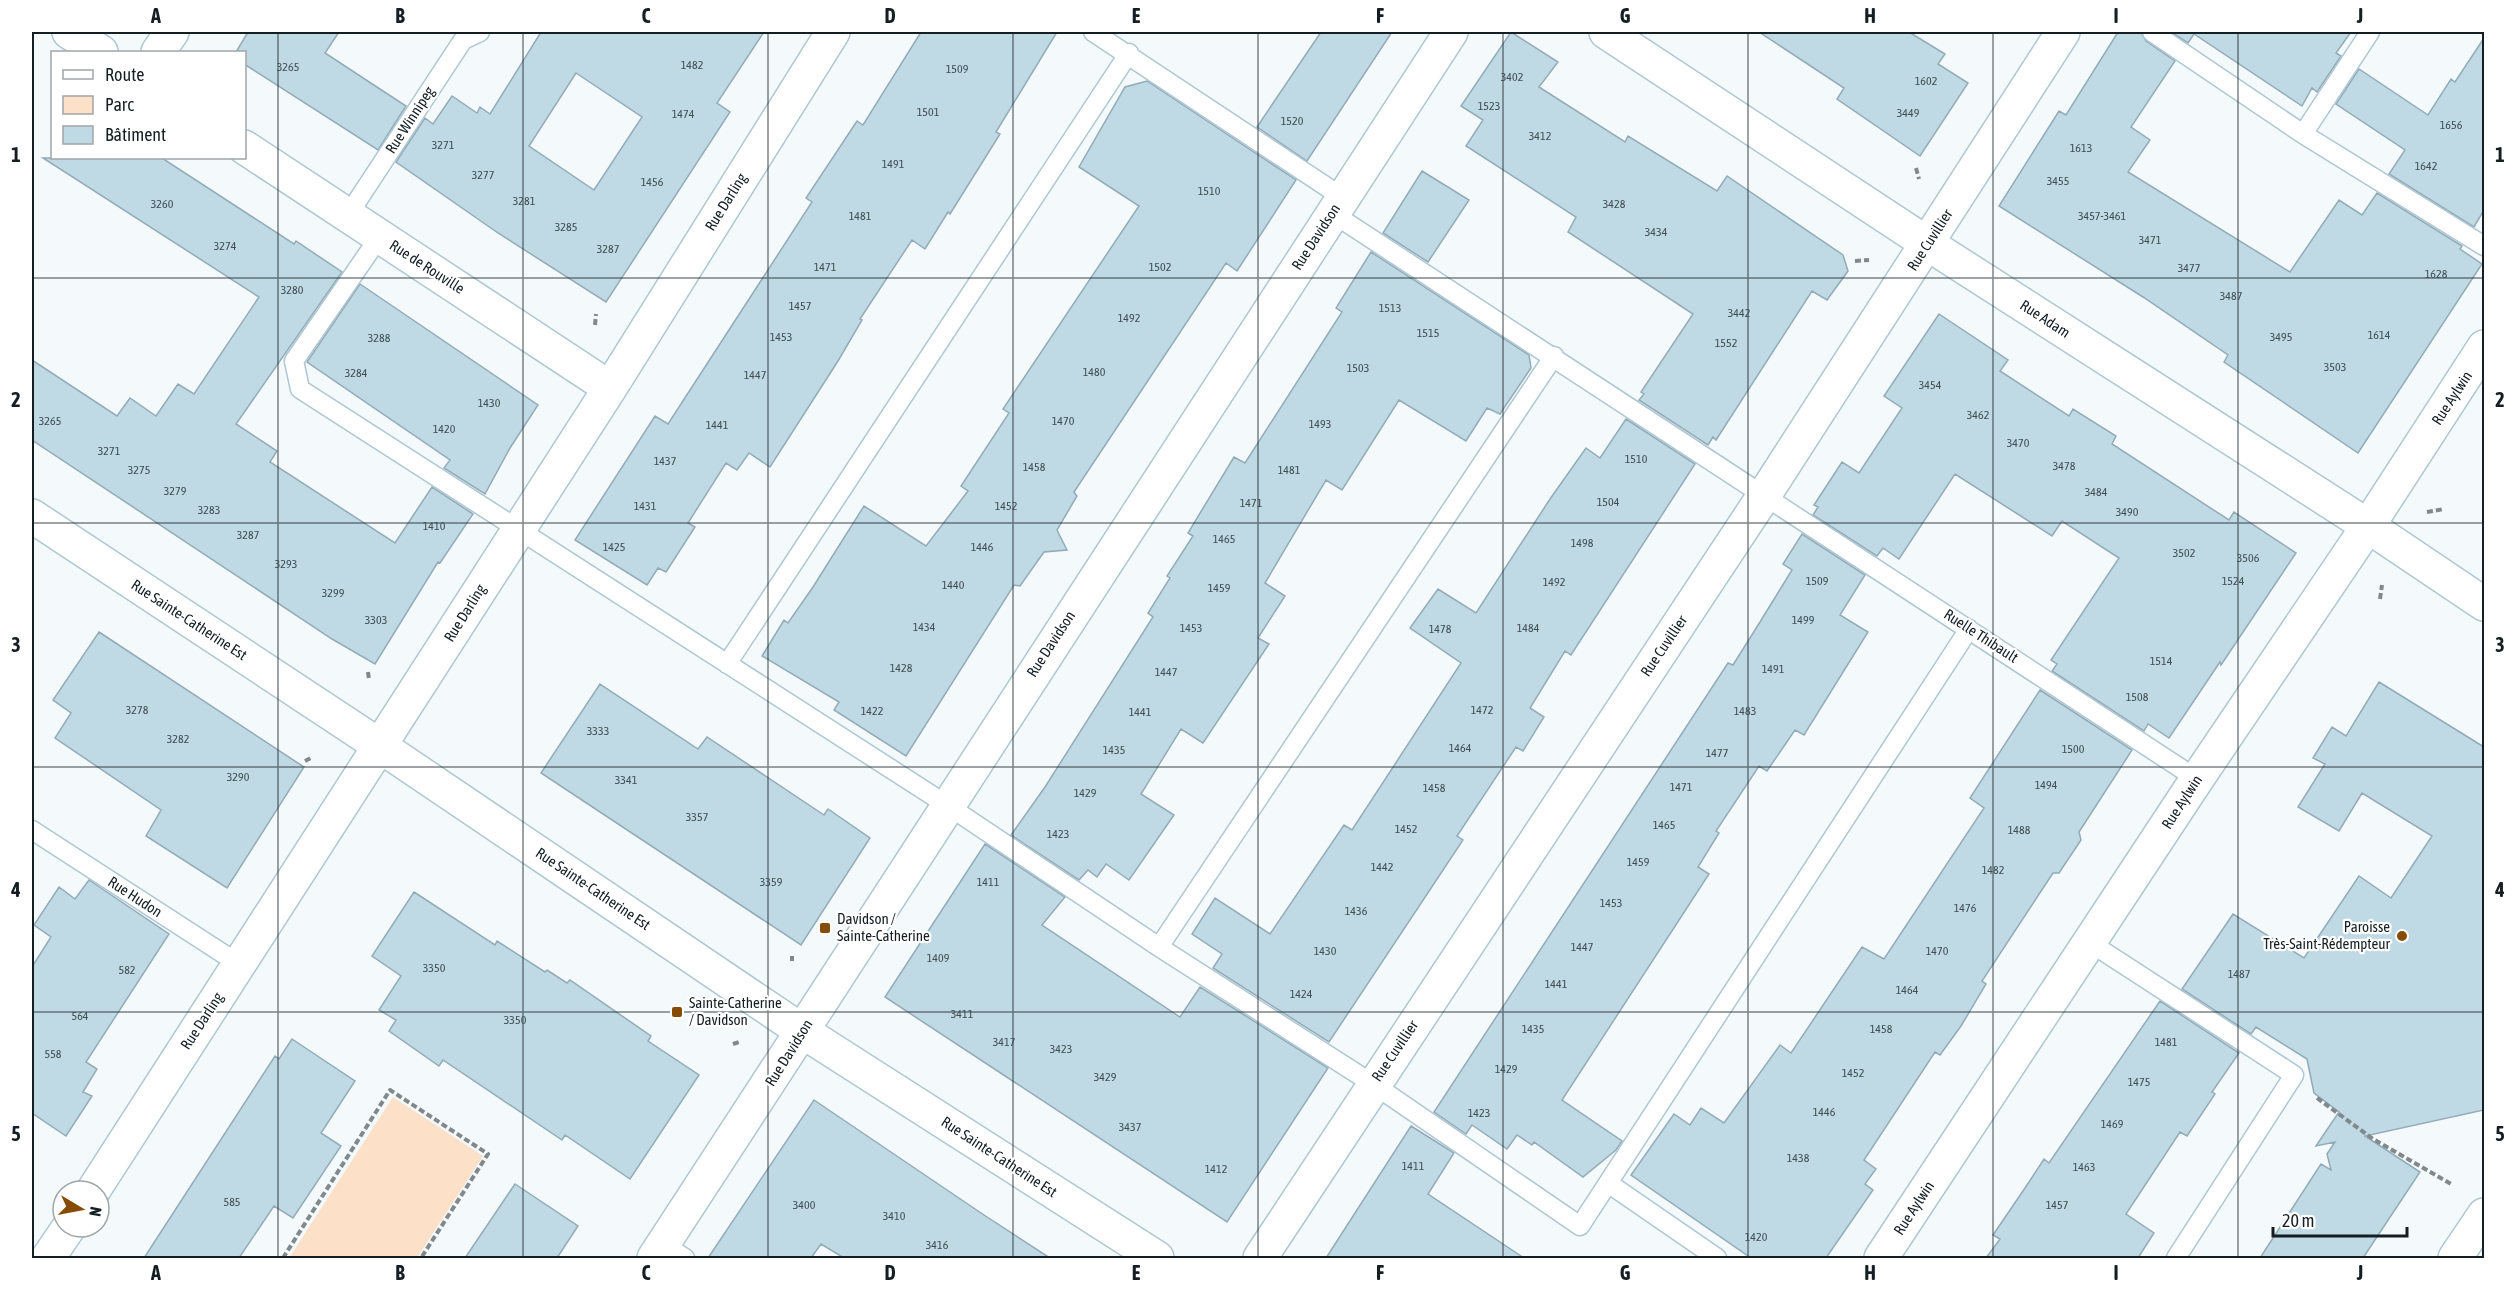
<svg xmlns="http://www.w3.org/2000/svg" width="2516" height="1290" viewBox="0 0 2516 1290" font-family="'Asap Condensed',sans-serif">
<style>
.green{fill:#fde0c8}
.building{fill:#bfd9e5;stroke:#92abb7;stroke-width:1.5;fill-rule:evenodd}
.lines{fill:none;stroke-linecap:round;stroke-linejoin:round}
.lane-casing{stroke:#adc7d3;stroke-width:21}
.street-casing{stroke:#adc7d3;stroke-width:36}
.secondary-casing{stroke:#adc7d3;stroke-width:36}
.path{stroke:#81898c;stroke-width:4;stroke-dasharray:6 3;stroke-linecap:butt}
.lane{stroke:#fff;stroke-width:18}
.street{stroke:#fff;stroke-width:33}
.secondary{stroke:#fff;stroke-width:33}
.grid{fill:none;stroke:#151f23;stroke-width:1.5;stroke-opacity:0.55}
.poi-dot{fill:#874c04;stroke:#fff;stroke-width:2}
.labels{text-anchor:middle;stroke-width:4.5;stroke-linejoin:round;paint-order:stroke}
.number-label{font-size:12px;fill:#404e54}
.street-label{font-size:15px;fill:#151f23;stroke:#fff}
.poi-label{font-size:15px;fill:#151f23;stroke:#fff;text-anchor:start}
.neatline{fill:none;stroke:#151f23;stroke-width:2}
.grid-label{font-size:20px;text-anchor:middle;font-weight:bold;fill:#151f23}
</style>
<rect width="100%" height="100%" fill="#f4fafc"/>
<path class="green" d="M393,1097L483,1156L417,1258H289Z"/>
<path class="building" d="M248,32H339L325,53L406,106L378,150L244,64V52H236Z
M541,32H764L717,103L730,112L606,302L498,233L396,162L425,118L433,124L452,96L477,113L480,107L490,114ZM576,73L642,117L594,190L529,146Z
M921,32H1057L996,132L1000,134L950,214L948,212L925,249L912,240L860,319L862,320L838,361L770,467L749,453L737,470L726,463L688,523L695,527L666,572L658,568L647,585L575,540L655,416L668,424L812,202L806,198L857,121L863,125Z
M1321,32H1392L1307,161L1257,127Z
M1511,32L1558,62L1539,87L1625,142L1628,136L1717,191L1727,176L1843,255L1848,271L1827,300L1812,291L1716,440L1713,437L1708,445L1639,400L1644,394L1641,392L1693,314L1568,232L1576,217L1466,146L1483,120L1461,106Z
M1759,32H1909L1945,54L1938,64L1968,83L1920,156L1837,99L1844,88Z
M2118,32H2141L2146,41L2175,61L2131,127L2150,140L2128,172L2290,272L2339,200L2362,215L2377,193L2462,246L2460,249L2482,264L2358,453L2224,362L2228,355L2143,297L1999,206L2059,111L2066,115Z
M2171,32H2351L2336,53L2341,56L2317,92L2312,88L2302,106L2194,34L2188,43Z
M2484,38V210L2474,227L2389,174L2405,150L2336,104L2359,69L2428,115L2451,79L2455,82Z
M1147,81L1296,180L1237,271L1226,263L1074,492L1077,496L1057,530L1067,550L1044,552L1020,586L1014,585L906,756L834,710L839,702L762,656L784,620L788,623L813,587L864,506L926,546L968,491L961,486L1009,413L1003,409L1139,206L1079,167L1125,87Z
M43,158H162L294,244L296,241L342,272L236,424L277,451L270,462L395,543L432,487L473,514L440,563L438,562L375,664L332,639L32,440V360L117,416L130,398L156,416L178,384L194,394L259,297Z
M1422,171L1469,200L1428,262L1383,233Z
M1371,252L1529,355L1531,368L1500,414L1487,408L1466,441L1399,400L1342,490L1326,480L1265,583L1285,596L1258,638L1269,644L1203,743L1181,729L1141,794L1174,815L1129,880L1106,864L1097,877L1088,870L1079,880L1011,835L1045,787L1153,617L1148,613L1170,578L1167,576L1193,536L1188,533L1234,457L1245,463L1342,312L1336,308Z
M360,284L538,405L510,448L485,494L444,468L450,460L307,362Z
M1939,314L2008,360L2000,371L2069,416L2073,409L2116,436L2112,444L2229,520L2234,512L2296,553L2221,665L2220,662L2169,738L2148,724L2144,731L2052,671L2057,664L2051,660L2119,558L2062,521L2052,536L1955,474L1899,559L1883,548L1877,556L1813,515L1818,507L1814,505L1842,462L1859,473L1902,408L1884,396Z
M1626,419L1695,464L1571,655L1565,651L1530,708L1544,717L1523,751L1516,747L1457,836L1463,840L1329,1042L1213,968L1222,954L1192,934L1215,898L1270,934L1344,825L1352,830L1461,663L1410,628L1438,589L1476,613L1550,499L1586,448L1600,458Z
M1802,534L1865,575L1840,615L1868,632L1804,735L1795,730L1767,771L1759,766L1716,831L1719,833L1698,867L1709,874L1562,1100L1622,1141L1616,1150L1583,1177L1534,1142L1532,1145L1517,1135L1507,1149L1472,1125L1466,1134L1434,1112L1728,663L1733,665L1760,622L1792,570L1783,564Z
M99,632L304,767L227,888L146,836L161,810L55,738L71,713L53,700Z
M2379,682L2484,747V1110L2365,1136L2420,1172L2363,1258H2260L2321,1164L2331,1170L2327,1154L2335,1142L2316,1146L2339,1112L2314,1093L2307,1059L2256,1027L2251,1034L2182,989L2233,914L2304,958L2359,876L2391,898L2432,836L2362,793L2339,831L2298,807L2325,764L2313,758L2332,727L2346,736Z
M600,684L698,749L707,737L824,815L828,809L870,838L801,945L541,773Z
M2040,690L2132,750L2079,832L2081,840L2059,873H2053L1982,981L1986,984L1961,1026L1940,1055L1935,1052L1864,1160L1876,1169L1865,1184L1873,1190L1826,1258H1751L1631,1175L1674,1114L1690,1125L1701,1108L1724,1123L1780,1045L1791,1053L1862,947L1884,959L1984,808L1970,798Z
M985,844L1065,897L1042,925L1180,1017L1200,987L1328,1068L1227,1222L885,997Z
M89,880L169,934L86,1062L97,1069L83,1092L92,1096L66,1136L32,1113V967L51,937L34,925L59,887L75,899Z
M414,892L495,945L497,941L545,972L547,970L567,983L570,980L651,1036L648,1041L699,1075L630,1179L565,1135L562,1140L443,1060L439,1066L389,1031L396,1020L379,1010L401,976L372,956Z
M2160,1001L2239,1053L2212,1092L2215,1094L2187,1136L2180,1132L2126,1214L2154,1233L2138,1258H1986L2000,1239L1993,1235L2025,1188L2044,1159L2049,1163Z
M292,1039L355,1081L321,1133L341,1146L293,1218L274,1206L239,1258H144L275,1056L279,1059Z
M814,1100L984,1215L1050,1258H844L821,1244L811,1258H708Z
M1411,1126L1454,1153L1428,1194L1524,1258H1326Z
M515,1184L578,1226L557,1258H465Z"/>
<g class="lines">
<g class="lane-casing">
<path id="lane" d="M1093,32L1342,197
M2152,32L2303,134L2484,246
M2303,134L2370,32
M1332,213L2197,779
M348,215L463,40L480,32
M380,236L294,361L300,389L947,805L1159,947L1373,1084L1580,1226L1969,629
M727,664L1129,53
M32,830L239,964
M2089,942L2294,1075L2176,1258
M1159,947L1554,356
M1608,1183L1717,1258
M663,1244L685,1258"/>
</g>
<g class="street-casing">
<path id="street" d="M69,32L101,52
M1606,32L1928,244L2368,526L2484,604
M158,52L172,32
M244,147L610,388
M802,1031L1451,32
M93,1191L610,388L833,32
M48,1258L69,1227
M1260,1258L1763,497L2063,32
M1881,1258L2197,779L2368,526L2484,347
M2455,1258L2484,1215"/>
</g>
<g class="secondary-casing">
<path id="secondary" d="M32,516L380,746L802,1031L1157,1258
M654,1258L802,1031"/>
</g>
<path class="path" d="M1916,168L1919,179
M1855,261L1869,260
M595,325L596,314
M2427,512L2444,509
M2380,599L2382,585
M368,672L369,680
M305,761L311,758
M792,961V956
M733,1044L739,1042
M2317,1098L2373,1139L2453,1185
M283,1258L390,1090L488,1154L421,1258"/>
<use href="#lane" class="lane"/>
<use href="#street" class="street"/>
<use href="#secondary" class="secondary"/>
</g>
<path class="grid" d="M278,32V1258M523,32V1258M768,32V1258M1013,32V1258M1258,32V1258M1503,32V1258M1748,32V1258M1993,32V1258M2238,32V1258M32,278H2484M32,523H2484M32,767H2484M32,1012H2484"/>
<g class="poi-dot">
<rect x="819" y="922" width="12" height="12" rx="3"/>
<circle cx="2402" cy="936" r="6"/>
<rect x="671" y="1006" width="12" height="12" rx="3"/>
</g>
<g class="labels">
<g class="number-label">
<text x="692" y="69">1482</text>
<text x="288" y="71">3265</text>
<text x="957" y="73">1509</text>
<text x="1512" y="81">3402</text>
<text x="1926" y="85">1602</text>
<text x="1489" y="110">1523</text>
<text x="928" y="116">1501</text>
<text x="1908" y="117">3449</text>
<text x="683" y="118">1474</text>
<text x="1292" y="125">1520</text>
<text x="2451" y="129">1656</text>
<text x="1540" y="140">3412</text>
<text x="443" y="149">3271</text>
<text x="2081" y="152">1613</text>
<text x="893" y="168">1491</text>
<text x="2426" y="170">1642</text>
<text x="483" y="179">3277</text>
<text x="2058" y="185">3455</text>
<text x="652" y="186">1456</text>
<text x="1209" y="195">1510</text>
<text x="524" y="205">3281</text>
<text x="162" y="208">3260</text>
<text x="1614" y="208">3428</text>
<text x="860" y="220">1481</text>
<text x="2102" y="220">3457-3461</text>
<text x="566" y="231">3285</text>
<text x="1656" y="236">3434</text>
<text x="2150" y="244">3471</text>
<text x="225" y="250">3274</text>
<text x="608" y="253">3287</text>
<text x="825" y="271">1471</text>
<text x="1160" y="271">1502</text>
<text x="2189" y="272">3477</text>
<text x="2436" y="278">1628</text>
<text x="292" y="294">3280</text>
<text x="2231" y="300">3487</text>
<text x="800" y="310">1457</text>
<text x="1390" y="312">1513</text>
<text x="1739" y="317">3442</text>
<text x="1129" y="322">1492</text>
<text x="1428" y="337">1515</text>
<text x="2379" y="339">1614</text>
<text x="781" y="341">1453</text>
<text x="2281" y="341">3495</text>
<text x="379" y="342">3288</text>
<text x="1726" y="347">1552</text>
<text x="2335" y="371">3503</text>
<text x="1358" y="372">1503</text>
<text x="1094" y="376">1480</text>
<text x="356" y="377">3284</text>
<text x="755" y="379">1447</text>
<text x="1930" y="389">3454</text>
<text x="489" y="407">1430</text>
<text x="1978" y="419">3462</text>
<text x="50" y="425">3265</text>
<text x="1063" y="425">1470</text>
<text x="1320" y="428">1493</text>
<text x="717" y="429">1441</text>
<text x="444" y="433">1420</text>
<text x="2018" y="447">3470</text>
<text x="109" y="455">3271</text>
<text x="1636" y="463">1510</text>
<text x="665" y="465">1437</text>
<text x="2064" y="470">3478</text>
<text x="1034" y="471">1458</text>
<text x="139" y="474">3275</text>
<text x="1289" y="474">1481</text>
<text x="175" y="495">3279</text>
<text x="2096" y="496">3484</text>
<text x="1608" y="506">1504</text>
<text x="1251" y="507">1471</text>
<text x="645" y="510">1431</text>
<text x="1006" y="510">1452</text>
<text x="209" y="514">3283</text>
<text x="2127" y="516">3490</text>
<text x="434" y="530">1410</text>
<text x="248" y="539">3287</text>
<text x="1224" y="543">1465</text>
<text x="1582" y="547">1498</text>
<text x="614" y="551">1425</text>
<text x="982" y="551">1446</text>
<text x="2184" y="557">3502</text>
<text x="2248" y="562">3506</text>
<text x="286" y="568">3293</text>
<text x="1817" y="585">1509</text>
<text x="2233" y="585">1524</text>
<text x="1554" y="586">1492</text>
<text x="953" y="589">1440</text>
<text x="1219" y="592">1459</text>
<text x="333" y="597">3299</text>
<text x="376" y="624">3303</text>
<text x="1803" y="624">1499</text>
<text x="924" y="631">1434</text>
<text x="1191" y="632">1453</text>
<text x="1528" y="632">1484</text>
<text x="1440" y="633">1478</text>
<text x="2161" y="665">1514</text>
<text x="901" y="672">1428</text>
<text x="1773" y="673">1491</text>
<text x="1166" y="676">1447</text>
<text x="2137" y="701">1508</text>
<text x="137" y="714">3278</text>
<text x="1482" y="714">1472</text>
<text x="872" y="715">1422</text>
<text x="1745" y="715">1483</text>
<text x="1140" y="716">1441</text>
<text x="598" y="735">3333</text>
<text x="178" y="743">3282</text>
<text x="1460" y="752">1464</text>
<text x="2073" y="753">1500</text>
<text x="1114" y="754">1435</text>
<text x="1717" y="757">1477</text>
<text x="238" y="781">3290</text>
<text x="626" y="784">3341</text>
<text x="2046" y="789">1494</text>
<text x="1681" y="791">1471</text>
<text x="1434" y="792">1458</text>
<text x="1085" y="797">1429</text>
<text x="697" y="821">3357</text>
<text x="1664" y="829">1465</text>
<text x="1406" y="833">1452</text>
<text x="2019" y="834">1488</text>
<text x="1058" y="838">1423</text>
<text x="1638" y="866">1459</text>
<text x="1382" y="871">1442</text>
<text x="1993" y="874">1482</text>
<text x="771" y="886">3359</text>
<text x="988" y="886">1411</text>
<text x="1611" y="907">1453</text>
<text x="1965" y="912">1476</text>
<text x="1356" y="915">1436</text>
<text x="1582" y="951">1447</text>
<text x="1325" y="955">1430</text>
<text x="1937" y="955">1470</text>
<text x="938" y="962">1409</text>
<text x="434" y="972">3350</text>
<text x="127" y="974">582</text>
<text x="2239" y="978">1487</text>
<text x="1556" y="988">1441</text>
<text x="1907" y="994">1464</text>
<text x="1301" y="998">1424</text>
<text x="962" y="1018">3411</text>
<text x="80" y="1020">564</text>
<text x="515" y="1024">3350</text>
<text x="1533" y="1033">1435</text>
<text x="1881" y="1033">1458</text>
<text x="1004" y="1046">3417</text>
<text x="2166" y="1046">1481</text>
<text x="1061" y="1053">3423</text>
<text x="53" y="1058">558</text>
<text x="1506" y="1073">1429</text>
<text x="1853" y="1077">1452</text>
<text x="1105" y="1081">3429</text>
<text x="2139" y="1086">1475</text>
<text x="1824" y="1116">1446</text>
<text x="1479" y="1117">1423</text>
<text x="2112" y="1128">1469</text>
<text x="1130" y="1131">3437</text>
<text x="1798" y="1162">1438</text>
<text x="1413" y="1170">1411</text>
<text x="2084" y="1171">1463</text>
<text x="1216" y="1173">1412</text>
<text x="232" y="1206">585</text>
<text x="804" y="1209">3400</text>
<text x="2057" y="1209">1457</text>
<text x="894" y="1220">3410</text>
<text x="1756" y="1241">1420</text>
<text x="937" y="1249">3416</text>
</g>
<g class="street-label">
<text transform="translate(410 120) rotate(-57)" y="5">Rue Winnipeg</text>
<text transform="translate(726 202) rotate(-58)" y="5">Rue Darling</text>
<text transform="translate(1316 237) rotate(-57)" y="5">Rue Davidson</text>
<text transform="translate(1930 240) rotate(-57)" y="5">Rue Cuvillier</text>
<text transform="translate(427 267) rotate(33)" y="5">Rue de Rouville</text>
<text transform="translate(2045 319) rotate(33)" y="5">Rue Adam</text>
<text transform="translate(2452 398) rotate(-57)" y="5">Rue Aylwin</text>
<text transform="translate(465 613) rotate(-58)" y="5">Rue Darling</text>
<text transform="translate(189 620) rotate(33)" y="5">Rue Sainte-Catherine Est</text>
<text transform="translate(1981 636) rotate(33)" y="5">Ruelle Thibault</text>
<text transform="translate(1051 644) rotate(-57)" y="5">Rue Davidson</text>
<text transform="translate(1664 646) rotate(-56)" y="5">Rue Cuvillier</text>
<text transform="translate(2182 802) rotate(-57)" y="5">Rue Aylwin</text>
<text transform="translate(593 889) rotate(34)" y="5">Rue Sainte-Catherine Est</text>
<text transform="translate(135 897) rotate(33)" y="5">Rue Hudon</text>
<text transform="translate(202 1021) rotate(-57)" y="5">Rue Darling</text>
<text transform="translate(1395 1051) rotate(-56)" y="5">Rue Cuvillier</text>
<text transform="translate(789 1053) rotate(-58)" y="5">Rue Davidson</text>
<text transform="translate(999 1157) rotate(33)" y="5">Rue Sainte-Catherine Est</text>
<text transform="translate(1914 1208) rotate(-57)" y="5">Rue Aylwin</text>
</g>
<g class="poi-label">
<text x="837" y="924">Davidson /<tspan x="837" dy="17">Sainte-Catherine</tspan></text>
<text x="2390" y="932" text-anchor="end">Paroisse<tspan x="2390" dy="17">Très-Saint-Rédempteur</tspan></text>
<text x="689" y="1008">Sainte-Catherine<tspan x="689" dy="17">/ Davidson</tspan></text>
</g>
</g>
<rect width="2516" height="1290" fill="none" stroke="#ffffff" stroke-width="66"/>
<rect x="51" y="51" width="195" height="108" fill="#ffffff" stroke="#a1a5a7" stroke-width="1.5"/>
<rect x="63" y="70" width="30" height="9" fill="#ffffff" stroke="#a1a5a7" stroke-width="1.5"/>
<text x="105" y="81" font-size="18" fill="#151f23">Route</text>
<rect x="63" y="96" width="30" height="18" fill="#fde0c8" stroke="#a1a5a7" stroke-width="1.5"/>
<text x="105" y="111" font-size="18" fill="#151f23">Parc</text>
<rect x="63" y="126" width="30" height="18" fill="#bfd9e5" stroke="#a1a5a7" stroke-width="1.5"/>
<text x="105" y="141" font-size="18" fill="#151f23">Bâtiment</text>
<g transform="translate(81 1209) rotate(100)"><circle r="28" fill="#ffffff" stroke="#a1a5a7" stroke-width="1.5"/>
<path d="M0-4.5L10 22L0 15L-10 22Z" fill="#874c04"/>
<text y="-9" font-size="16" font-weight="bold" text-anchor="middle" fill="#151f23">N</text>
</g>
<path d="M2273 1227v9h134v-9" fill="none" stroke="#151f23" stroke-width="3"/>
<text x="2282" y="1227" font-size="18" fill="#151f23" stroke="#ffffff" stroke-width="4.5" paint-order="stroke">20 m</text>
<rect x="33" y="33" width="2450" height="1224" class="neatline"/>
<g class="grid-label">
<text x="156" y="23">A</text>
<text x="400" y="23">B</text>
<text x="646" y="23">C</text>
<text x="890" y="23">D</text>
<text x="1136" y="23">E</text>
<text x="1380" y="23">F</text>
<text x="1625" y="23">G</text>
<text x="1870" y="23">H</text>
<text x="2116" y="23">I</text>
<text x="2360" y="23">J</text>
<text x="16" y="162">1</text>
<text x="2500" y="162">1</text>
<text x="16" y="407">2</text>
<text x="2500" y="407">2</text>
<text x="16" y="652">3</text>
<text x="2500" y="652">3</text>
<text x="16" y="897">4</text>
<text x="2500" y="897">4</text>
<text x="16" y="1141">5</text>
<text x="2500" y="1141">5</text>
<text x="156" y="1280">A</text>
<text x="400" y="1280">B</text>
<text x="646" y="1280">C</text>
<text x="890" y="1280">D</text>
<text x="1136" y="1280">E</text>
<text x="1380" y="1280">F</text>
<text x="1625" y="1280">G</text>
<text x="1870" y="1280">H</text>
<text x="2116" y="1280">I</text>
<text x="2360" y="1280">J</text>
</g>
</svg>
